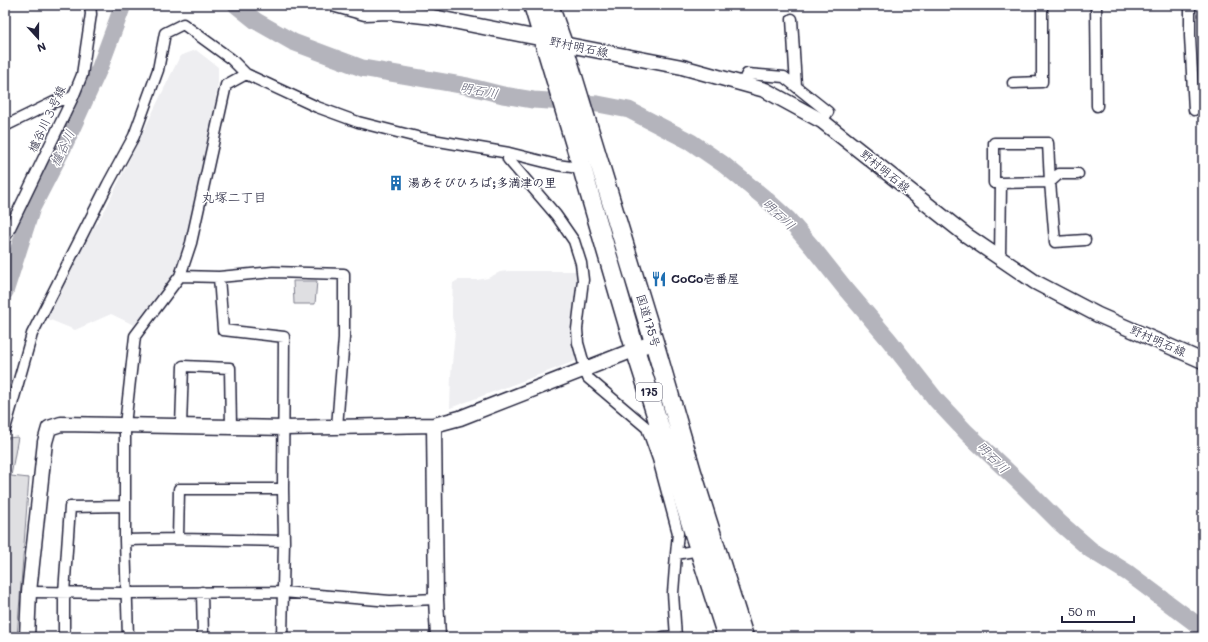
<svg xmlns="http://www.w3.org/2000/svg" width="1208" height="642" viewBox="0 0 1208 642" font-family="Mali,'Klee One',sans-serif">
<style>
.built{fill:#eeeef1}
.green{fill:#dfdfe2;stroke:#80808e}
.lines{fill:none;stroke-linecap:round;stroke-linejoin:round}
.river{stroke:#b4b4bc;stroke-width:17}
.street-casing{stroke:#22223b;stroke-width:13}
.secondary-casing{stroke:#22223b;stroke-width:17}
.highway-casing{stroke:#22223b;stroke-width:21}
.street{stroke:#fff;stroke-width:10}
.secondary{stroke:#fff;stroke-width:14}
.highway{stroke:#fff;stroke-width:18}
.labels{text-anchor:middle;stroke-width:3;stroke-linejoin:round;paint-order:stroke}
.shield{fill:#fff;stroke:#646476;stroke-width:1}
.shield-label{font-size:11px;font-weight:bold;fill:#22223b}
.street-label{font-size:12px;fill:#22223b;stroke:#fff}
.poi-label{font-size:12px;font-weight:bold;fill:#22223b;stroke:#fff;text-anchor:start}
.water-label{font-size:13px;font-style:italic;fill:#5c5c6f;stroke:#fff}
.neighbourhood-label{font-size:13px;fill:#22223b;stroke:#fff}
</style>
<rect width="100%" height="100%" fill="#fff"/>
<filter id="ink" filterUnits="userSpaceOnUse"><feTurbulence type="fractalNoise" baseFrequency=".025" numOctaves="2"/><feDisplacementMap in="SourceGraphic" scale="8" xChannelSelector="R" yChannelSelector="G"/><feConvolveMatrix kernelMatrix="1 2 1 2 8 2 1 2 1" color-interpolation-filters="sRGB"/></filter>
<g filter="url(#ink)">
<path class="built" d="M196,50L218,67V83L210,134L187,240L183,253L173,276L134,325L111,314L75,330L48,319L57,293L78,254L106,208L180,56Z
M509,271H577L578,285L574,329L578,360L450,408L451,375L455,331L452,317V304L453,283L458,280H477L488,278L500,272Z"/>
<path class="green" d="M293,281H317L315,304H294Z
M18,437L11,476L29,478L17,637H5V446L7,438Z"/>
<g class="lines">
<path class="river" d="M236,5L256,21L293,42L362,68L467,86L503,95L533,100L598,104L629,110L691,142L723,164L767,200L788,219L813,248L844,287L889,340L937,401L966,432L1018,481L1060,523L1091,550L1128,573L1203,629
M5,292L32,208L64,146L100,67L123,5"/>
<g class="street-casing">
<path id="street" d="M1096,5L1097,106
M1190,5V36L1194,110
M792,19L796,86
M1013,83L1042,82V5
M742,84L747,74L784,77L828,112L822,121
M5,126L54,102L73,97
M509,153L508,159L556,215L574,241L581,263L583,280L577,329L578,343L588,378L647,428L658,459L678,533L676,554L673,593L676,637
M1078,174H1059L1050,182L1055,242L1085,240
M5,238L73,97L82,75L91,14L90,5
M1000,258L1001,183H994V143H1048L1050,182L1001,183
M180,276L219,277L273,272L344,274V338L337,427
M219,277L223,330L284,337L283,489L284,541L282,637
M181,426L183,366L230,368L231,427
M5,429L32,334L108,184L134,136L158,70L165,33L183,24L231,59L246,74L317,107L358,122L421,138L509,153L557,165L586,169
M178,539L179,489H283
M125,540L178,539L284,541
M676,554L700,550
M29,592L126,593L283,592L390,601L436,599
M202,592L203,637
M64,637V593L70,507L125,506
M128,637L125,540V425L135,336L180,276L191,243L226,85L246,74
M663,637L676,636"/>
</g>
<g class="secondary-casing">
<path id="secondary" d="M336,5L365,13L388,12L433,17L544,39L563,44L682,67L765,90L822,121L966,235L1035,282L1098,315L1203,361
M434,425L436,599L438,637
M27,637L29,592L45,442L49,428L61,424L284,428L434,425L460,418L654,342"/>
</g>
<g class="highway-casing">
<path id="highway" d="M533,5L582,168L635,349L727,637
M549,5L563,44L654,342L692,472L744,637"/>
</g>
<use href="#street" class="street"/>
<use href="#secondary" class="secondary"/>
<use href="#highway" class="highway"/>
</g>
</g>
<defs>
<g id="building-bare" transform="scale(1.2)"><path d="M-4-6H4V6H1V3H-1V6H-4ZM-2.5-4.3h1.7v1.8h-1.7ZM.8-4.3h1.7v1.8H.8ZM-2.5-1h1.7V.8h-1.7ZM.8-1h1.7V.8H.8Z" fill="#1f6fb2" stroke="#fff" stroke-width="2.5" paint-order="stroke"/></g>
<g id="restaurant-bare" transform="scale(1.2)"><path d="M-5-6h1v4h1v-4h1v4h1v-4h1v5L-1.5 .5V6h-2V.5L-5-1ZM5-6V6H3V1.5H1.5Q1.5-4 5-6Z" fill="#1f6fb2" stroke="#fff" stroke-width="2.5" paint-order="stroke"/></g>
</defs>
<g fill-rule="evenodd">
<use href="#building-bare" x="396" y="183"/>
<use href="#restaurant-bare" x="659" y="279"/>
</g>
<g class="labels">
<rect class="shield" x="636" y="383" width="26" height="18" rx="3"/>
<g class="shield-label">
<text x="649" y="396">175</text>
</g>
<g class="street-label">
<text transform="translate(579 47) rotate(12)" y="4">野村明石線</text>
<text transform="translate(47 119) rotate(-65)" y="4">櫨谷川３号線</text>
<text transform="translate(885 171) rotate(39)" y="4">野村明石線</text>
<text transform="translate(648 321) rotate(73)" y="4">国道175号</text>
<text transform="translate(1158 341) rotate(24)" y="4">野村明石線</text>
</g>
<g class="poi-label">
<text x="408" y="187">湯あそびひろば;多満津の里</text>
<text x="671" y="283">CoCo壱番屋</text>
</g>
<g class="water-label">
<text transform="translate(479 90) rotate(11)" y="5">明石川</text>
<text transform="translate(62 148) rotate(-64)" y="5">櫨谷川</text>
<text transform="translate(779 214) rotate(43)" y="5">明石川</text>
<text transform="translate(993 457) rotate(45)" y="5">明石川</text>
</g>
<g class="neighbourhood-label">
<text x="234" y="202">丸塚二丁目</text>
</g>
</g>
<rect width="1208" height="642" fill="none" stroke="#fff" stroke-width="20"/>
<rect x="10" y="10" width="1188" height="622" fill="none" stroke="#22223b" stroke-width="1.5" filter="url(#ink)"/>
<g transform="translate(38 38) rotate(159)" stroke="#ffffff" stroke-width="3" paint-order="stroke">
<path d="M0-3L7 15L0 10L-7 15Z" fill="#22223b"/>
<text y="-6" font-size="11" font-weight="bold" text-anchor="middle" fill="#22223b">N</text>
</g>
<path d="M1062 616v6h72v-6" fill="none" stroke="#22223b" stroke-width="2"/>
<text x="1068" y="616" font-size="12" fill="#22223b" stroke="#ffffff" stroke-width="3" paint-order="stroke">50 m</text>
</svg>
